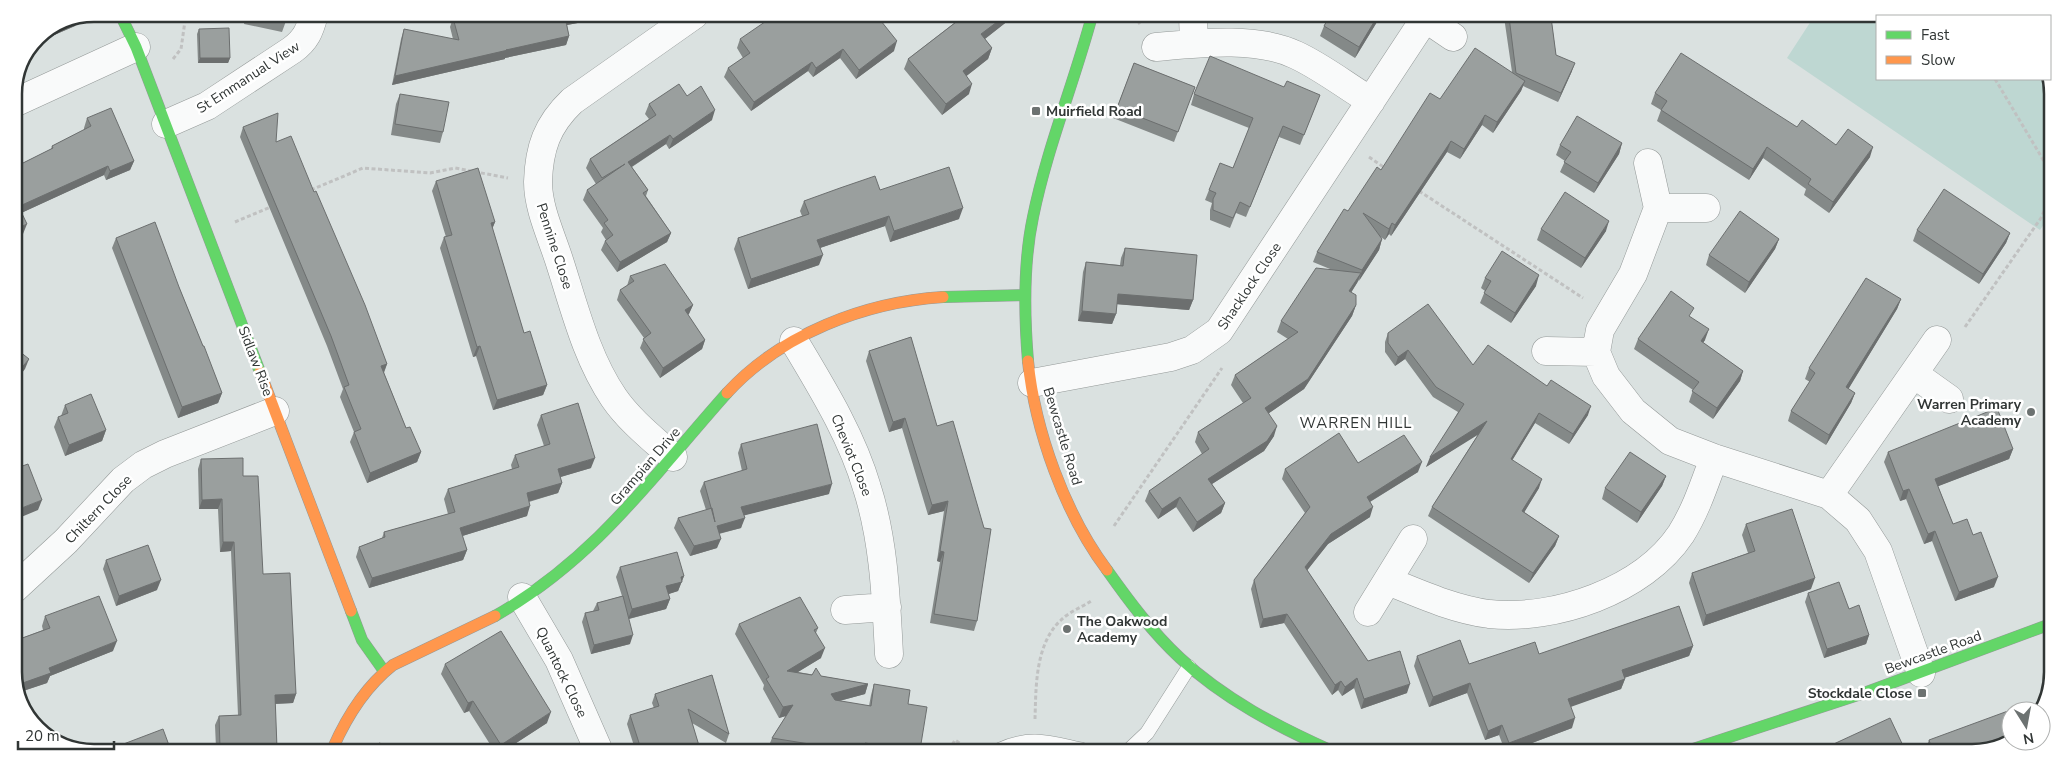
<svg xmlns="http://www.w3.org/2000/svg" width="2066" height="766" viewBox="0 0 2066 766" font-family="'Nunito Sans',sans-serif">
<style>
.green{fill:#bed7d2}
.lines{fill:none;stroke-linecap:round;stroke-linejoin:round}
.lane-casing{stroke:#949998;stroke-width:15}
.street-casing{stroke:#949998;stroke-width:29}
.fast-casing{stroke:#949998;stroke-width:12}
.slow-casing{stroke:#949998;stroke-width:12}
.path{stroke:#c0c1c1;stroke-width:3;stroke-dasharray:4 2.5;stroke-linecap:butt}
.lane{stroke:#f9fafa;stroke-width:14}
.street{stroke:#f9fafa;stroke-width:28}
.fast{stroke:#63d668;stroke-width:11}
.slow{stroke:#ff974d;stroke-width:11}
.wall{fill:#848988}
.shaded-wall{fill:#6c6f6f}
.building{fill:#9a9f9e;stroke:#6c6f6f}
.poi-dot{fill:#6c7271;stroke:#fff;stroke-width:2}
.labels{text-anchor:middle;stroke-width:5;stroke-linejoin:round;paint-order:stroke}
.street-label{font-size:14px;fill:#313635;stroke:#fff}
.poi-label{font-size:14px;font-weight:bold;fill:#313635;stroke:#fff;text-anchor:start}
.neighbourhood-label{font-size:15px;letter-spacing:1px;fill:#313635;stroke:#fff}
.rim{fill:none;stroke:#313635;stroke-width:2.5}
</style>
<rect width="100%" height="100%" fill="#dae1e0"/>
<path class="green" d="M1813,18H1877V79H2048L2052,89L2051,214L2040,230L1787,58Z"/>
<g class="lines">
<g class="lane-casing">
<path id="lane" d="M999,750C1031,735 1050,743 1083,750
M1129,750L1147,733L1189,667"/>
</g>
<g class="street-casing">
<path id="street" d="M1193,16L1194,43
M1425,18L1453,37
M1156,47C1199,43 1256,36 1296,55C1322,67 1346,86 1371,101
M14,103L136,47
M166,124L207,106L292,50C306,40 310,30 314,14
M1648,163L1658,208H1706
M1658,208L1633,274L1600,330L1596,352L1606,376L1633,411L1670,441L1714,458L1829,495L1858,520L1878,551L1921,673
M794,341C822,388 852,436 867,488C884,541 886,598 889,654
M1546,351L1596,352
M1914,374L1949,399
M1032,383L1171,357L1192,350L1219,331L1426,17
M673,457C653,439 629,420 614,398C586,357 574,306 559,260C551,235 538,208 538,182C539,148 547,125 572,101L694,15
M1829,495L1937,340
M1388,581C1420,594 1453,609 1489,614C1554,621 1643,591 1681,534C1696,510 1704,485 1714,458
M14,589L66,541L123,480L143,465L165,454L275,411
M522,597L559,660L598,749
M845,610L887,607
M1368,612L1413,539"/>
</g>
<g class="fast-casing">
<path id="fast" d="M120,14L136,47L260,372
M943,297L1024,295
M1028,361C1024,313 1023,264 1033,217C1047,148 1074,83 1092,16
M1107,570C1129,601 1152,632 1180,658C1224,699 1278,727 1332,751
M351,611L362,640L384,671
M495,616C596,558 652,477 727,393
M1684,752L1867,692L2048,625"/>
</g>
<g class="slow-casing">
<path id="slow" d="M1028,361C1035,431 1065,514 1107,570
M260,372L351,611
M727,393C781,334 865,302 943,297
M333,748C347,716 365,687 393,665L495,616"/>
</g>
<path class="path" d="M1134,16L1140,24
M173,59L181,49L186,14
M1995,79L2051,173
M1369,157L1385,168
M311,190L363,168L430,173L455,168L508,178
M1419,191L1583,298
M235,222L273,206
M1965,327L2041,218L2051,196
M1114,526L1222,368
M1035,719C1036,687 1035,644 1061,620C1069,612 1082,607 1091,601
M949,750L955,740L970,750"/>
<use href="#lane" class="lane"/>
<use href="#street" class="street"/>
<use href="#fast" class="fast"/>
<use href="#slow" class="slow"/>
</g>
<path class="wall" d="M246,14H287L286,21L282,32L244,24Z
M89,16L77,22L75,26L38,42L37,39L38,37Z
M614,16L567,25L569,36L566,45L505,58V59L392,85L401,39L404,29L453,39L450,27L453,18Z
M955,16H1010L1009,20L985,39L992,48L988,59L966,76L969,94L942,115L904,69L908,59L958,20Z
M1329,17H1380L1355,58L1320,36L1324,26Z
M1504,17H1551L1556,55L1572,71L1558,102L1523,86L1521,91L1493,133L1482,125L1460,159L1447,152L1391,236L1389,234L1385,240L1381,237L1382,239L1379,250L1351,292L1356,305L1352,316L1304,389L1269,413L1274,436L1264,451L1212,484L1225,503L1221,513L1193,532L1176,507L1158,519L1145,501L1149,491L1202,454L1195,442L1198,432L1243,403L1231,385L1235,375L1288,339L1277,332L1281,321L1330,269L1313,262L1317,252L1381,170L1440,99L1512,72Z
M199,29L230,58L228,63H198L197,34Z
M740,39L894,51L856,79L840,58L813,77L808,71L751,111L724,77L728,68L743,58L737,48Z
M1134,63L1195,87L1174,142L1113,118Z
M1655,93L1797,127L1836,145L1870,157L1829,213L1804,195L1806,189L1763,158L1749,180L1657,121L1661,110L1651,104Z
M400,94L443,132L440,143L391,135L396,104Z
M1194,94L1316,105L1300,145L1279,137L1246,217L1236,213L1230,228L1210,220V210L1212,203L1205,200L1209,190L1233,168L1249,128L1191,105Z
M687,96L712,120L669,149L666,144L632,167L648,190L646,196L671,233L667,242L617,272L601,250L605,241L606,240L601,232L603,228L583,200L587,190L596,184L586,168L590,159L649,119L645,114L649,104Z
M87,118L134,161L130,170L106,180L104,175L21,213L23,234L14,238V169L15,167L51,149L52,146L84,130V128Z
M243,127L276,142L314,192L387,364L384,373L406,428L421,452L417,462L367,483L350,442L354,432L340,397L343,389L327,346L240,137Z
M1622,143L1619,154L1594,193L1560,172L1565,161L1556,155L1560,145Z
M436,181L495,222L492,229L524,333L547,385L543,395L493,410L476,356L473,357L440,248L444,237H446L432,191Z
M880,190L959,219L890,242L885,226L820,248L819,265L748,289L734,249L738,238L802,216L800,211L804,201Z
M1541,229L1606,231L1581,268L1537,240Z
M1917,230L2010,233L2006,243L1979,284L1913,241Z
M116,238L179,287L222,393L218,403L178,418L112,248Z
M1779,239L1775,249L1745,293L1706,265L1709,255Z
M1125,248L1193,300L1189,310L1117,304L1116,314L1112,324L1078,321L1083,272L1086,262L1120,265L1121,258Z
M630,276L693,305L688,315L705,340L702,349L660,378L640,348L644,338L617,300L620,290L627,286Z
M1485,278L1536,286L1511,323L1480,303L1485,291L1481,288Z
M1901,299L1897,309L1848,389L1855,393L1851,403L1826,445L1788,421L1791,411L1810,382L1805,379L1809,368Z
M1691,317L1705,340L1703,343L1743,371L1740,381L1713,419L1689,402L1693,390L1634,349L1638,339Z
M1388,333L1473,365L1588,415L1569,444L1535,423L1512,460L1539,488L1524,512L1559,536L1555,546L1529,583L1428,516L1432,507L1479,433L1426,467L1458,412L1433,397L1405,359L1395,366L1385,352V342Z
M911,337L977,621L974,631L930,623L940,562L937,561L944,511L928,515L902,428L889,432L866,361L869,351Z
M65,405L106,430L102,441L65,456L54,427L58,417L61,416Z
M541,415L591,468L560,477L562,483L558,493L529,502L527,516L462,536L467,550L463,560L369,588L356,557L359,547L382,538L384,532L448,514L444,499L448,489L512,469L511,465L515,455L544,446L537,425Z
M741,444L829,494L744,515L741,528L719,534L717,548L690,556L674,528L678,518L706,510L700,491L704,482L742,471L738,453Z
M2013,449L2009,459L1938,486L1953,524L1994,587L1955,601L1932,541L1924,544L1906,499L1900,501L1884,462L1888,452Z
M201,459L243,476L263,574L296,694L293,703L275,704L277,748H216L215,725L219,716L238,715L231,551L220,552L218,509H199L198,469Z
M1285,469L1418,472L1370,502V517L1328,544L1307,570L1368,661L1407,693L1361,709L1354,688L1342,696L1338,690L1332,695L1284,623L1260,628L1251,589L1254,580L1305,513L1282,479Z
M1666,476L1662,486L1637,523L1602,499L1605,488Z
M1746,524L1811,589L1703,626L1689,583L1692,573L1748,553L1742,535Z
M106,560L157,590L116,606L103,569Z
M620,567L684,576L678,591L668,594L670,599L666,609L629,619L630,644L591,654L582,622L585,613L593,611L597,603L622,596L616,577Z
M1808,593L1849,609L1869,635L1866,644L1824,658L1805,602Z
M45,616L113,651L50,676L47,683L20,692L14,677V641L43,630L42,626Z
M739,624L818,628L816,633L821,658L798,672L868,684L865,694L839,701L869,706L871,695L874,684L908,704L920,750L775,749L768,748L772,738L786,716L779,718L763,689L764,685L735,634Z
M1693,646L1689,656L1624,678L1625,679L1621,689L1571,706L1572,728L1511,751H1505L1499,735L1485,740L1467,693L1429,707L1414,666L1417,656L1469,664L1539,654Z
M445,664L547,723L507,749H493L469,711L464,713L441,674Z
M712,675L729,734L726,743L692,723L700,749H635L627,724L630,715L654,708L652,703L655,694Z
M1929,740L1972,752H1926L1925,750Z"/>
<path class="shaded-wall" d="M575,15H614V16L562,26L565,17Z
M89,16L77,22L75,26L38,42L40,36Z
M1005,16H1010L1009,20L977,45L981,34Z
M1377,17H1380L1355,58L1359,47Z
M569,36L566,45L505,58V59L392,85L395,76L506,50Z
M897,41L894,51L856,79L859,70Z
M992,48L988,59L959,82L963,71Z
M843,49L840,58L813,77L816,68Z
M200,58H230L228,63H198Z
M812,62L808,71L751,111L754,102Z
M1575,63L1572,71L1558,102L1561,93Z
M1525,81L1521,91L1493,133L1497,122Z
M972,84L969,94L942,115L946,104Z
M715,110L712,120L669,149L673,139Z
M1485,115L1482,125L1460,159L1464,149Z
M670,135L666,144L625,171L628,162Z
M1451,141L1447,152L1391,236L1395,225Z
M1622,143L1619,154L1594,193L1598,183Z
M1767,147L1763,158L1749,180L1753,169Z
M1873,147L1870,157L1829,213L1833,202Z
M134,161L130,170L106,180L110,171Z
M108,166L104,175L19,214L22,205Z
M963,208L959,219L890,242L894,231Z
M889,216L885,226L814,250L817,240Z
M1609,221L1606,231L1581,268L1585,258Z
M495,222L491,232V223Z
M1392,223L1389,234L1385,240L1389,229Z
M27,224L23,234L14,238V230Z
M671,233L667,242L617,272L620,262Z
M2010,233L2006,243L1979,284L1983,274Z
M1382,239L1379,250L1359,281L1362,270Z
M1779,239L1775,249L1745,293L1749,282Z
M823,255L819,265L748,289L751,279Z
M1361,273L1357,283L1346,301L1349,291Z
M1539,275L1536,286L1511,323L1515,313Z
M1118,294L1193,300L1189,310L1114,304Z
M1901,299L1897,309L1843,398L1846,387Z
M693,305L689,314L681,320L685,310Z
M1356,305L1352,316L1304,389L1262,418L1265,408Z
M1082,311L1116,314L1112,324L1078,321Z
M1709,329L1705,340L1697,351L1701,341Z
M705,340L702,349L660,378L663,368Z
M480,346L476,356L473,357L477,347Z
M1408,350L1405,359L1395,366L1398,357Z
M29,359L25,369L14,383V377Z
M387,364L383,374L381,366Z
M1743,371L1740,381L1713,419L1717,408Z
M547,385L543,395L493,410L497,400Z
M222,393L218,403L178,418L182,407Z
M1855,393L1851,403L1826,445L1829,435Z
M1591,406L1588,415L1569,444L1573,434Z
M1539,413L1535,423L1507,469L1511,459Z
M905,418L902,428L889,432L893,422Z
M1487,421L1484,431L1426,467L1430,457Z
M1277,426L1274,436L1264,451L1204,489L1208,479Z
M106,430L102,441L65,456L69,445Z
M2013,449L2009,459L1931,489L1935,479Z
M421,452L417,462L367,483L370,473Z
M595,458L591,468L554,479L558,469Z
M1422,462L1418,472L1363,506L1367,497Z
M1666,476L1662,486L1637,523L1641,512Z
M1542,479L1539,488L1519,521L1522,511Z
M562,483L558,493L523,503L527,493Z
M832,484L829,494L738,517L741,507Z
M1909,489L1906,499L1900,501L1903,491Z
M1180,497L1176,507L1158,519L1162,509Z
M222,499L218,509H199L202,500Z
M42,500L38,510L14,520V511Z
M948,501L944,511L928,515L932,505Z
M1225,503L1221,513L1193,532L1197,522Z
M530,506L527,516L456,538L460,528Z
M1373,507L1370,517L1328,544L1302,577L1305,567L1331,534Z
M745,518L741,528L713,535L717,526Z
M1935,531L1932,541L1924,544L1928,534Z
M1559,536L1555,546L1529,583L1533,573Z
M721,539L717,548L690,556L694,546Z
M223,542H234L231,551L220,552Z
M467,550L463,560L369,588L372,578Z
M940,551L944,552L940,562L937,561Z
M684,576L678,591L663,596L666,586L681,577Z
M1998,577L1994,587L1955,601L1959,592Z
M1815,578L1811,589L1703,626L1706,615Z
M161,580L157,590L116,606L119,596Z
M670,599L666,609L628,619L632,609Z
M1287,614L1284,623L1260,628L1263,619Z
M633,635L630,644L591,654L594,645Z
M1869,635L1866,644L1824,658L1827,649Z
M117,641L113,651L50,676L47,683L20,692L17,685L49,668Z
M1693,646L1689,656L1618,680L1622,670Z
M825,648L821,658L783,681L787,671Z
M1357,678L1354,688L1342,696L1345,687Z
M1625,679L1621,689L1565,709L1568,699Z
M1341,681L1338,690L1332,695L1335,685Z
M1470,683L1467,693L1429,707L1433,697Z
M868,684L865,694L828,704L831,694Z
M1410,684L1407,693L1361,709L1364,699Z
M296,694L293,703L271,704L275,695Z
M473,701L469,711L464,713L468,703Z
M793,705L789,715L779,718L783,707Z
M551,712L547,723L507,749H499L501,745Z
M1575,718L1572,728L1511,751H1507L1509,743Z
M1502,725L1499,735L1485,740L1488,731Z"/>
<path class="building" d="M248,14H287L286,21Z
M466,15H575L565,17L569,36L506,50H508L395,76L404,29L459,40L453,18Z
M775,15L877,16L897,41L859,70L843,49L816,68L812,62L754,102L728,68L750,53L740,39Z
M964,16H1005L981,34L992,48L963,71L972,84L946,104L908,59Z
M1329,17H1377L1359,47L1324,26Z
M1509,17H1551L1556,55L1575,63L1561,93L1516,73Z
M229,28L230,58H200L199,29Z
M1475,48L1525,81L1497,122L1485,115L1464,149L1451,141L1395,225L1392,223L1389,229L1363,213L1382,239L1362,270L1317,252L1344,209L1348,211L1377,167L1381,170L1430,93L1440,99Z
M1681,53L1797,127L1802,120L1836,145L1848,129L1873,147L1833,202L1808,184L1811,179L1767,147L1753,169L1661,110L1667,101L1655,93Z
M1210,56L1284,87L1287,81L1320,95L1304,135L1283,126L1250,207L1240,202L1233,218L1213,210V199L1216,193L1209,190L1220,163L1233,168L1253,118L1194,94Z
M1134,63L1195,87L1178,132L1117,108Z
M679,84L687,96L701,86L715,110L673,139L670,135L628,162L648,190L643,193L671,233L620,262L605,241L613,235L604,223L608,220L587,190L625,164L602,178L590,159L656,115L649,104Z
M400,94L449,102L443,132L395,124Z
M111,108L134,161L110,171L108,166L22,205L14,187V172L17,171L15,167L53,148L52,146L91,126L87,118Z
M278,113L276,142L291,136L314,192L316,191L365,305L387,364L381,366L406,428L410,427L421,452L370,473L354,432L361,429L344,387L349,385L331,336L243,127Z
M1577,116L1622,143L1598,183L1564,162L1571,152L1560,145Z
M949,167L963,208L894,231L889,216L817,240L823,255L751,279L738,238L809,214L804,201L840,188L875,176L880,190Z
M478,168L495,222L491,223L524,333L530,331L547,385L497,400L480,346L477,347L444,237L452,235L436,181Z
M1944,189L2010,233L1983,274L1917,230Z
M1565,192L1609,221L1585,258L1541,229Z
M14,197L27,224L14,230Z
M1740,211L1779,239L1749,282L1709,255Z
M155,222L179,287L203,346H204L222,393L182,407L116,238Z
M1125,248L1197,255L1193,300L1118,294L1116,314L1082,311L1086,262L1123,266Z
M1502,251L1539,275L1515,313L1484,293L1491,281L1485,278Z
M665,264L693,305L685,310L705,340L663,368L643,339L651,333L620,290L634,281L630,276Z
M1316,268L1361,273L1349,291L1356,295V305L1308,379L1265,408L1277,426L1267,441L1208,479L1225,503L1197,522L1180,497L1162,509L1149,491L1209,449L1198,432L1251,398L1235,375L1298,332L1281,321Z
M1866,278L1901,299L1846,387L1855,393L1829,435L1791,411L1815,373L1809,368Z
M1671,291L1694,308L1689,316L1709,329L1701,341L1743,371L1717,408L1692,391L1699,382L1638,339Z
M1428,304L1473,365L1488,345L1547,386L1551,380L1591,406L1573,434L1539,413L1511,459L1542,479L1522,511L1559,536L1533,573L1432,507L1487,421L1430,457L1464,404L1436,387L1408,350L1398,357L1388,343V333Z
M911,337L937,426L953,421L984,528L991,529L977,621L934,614L944,552L940,551L948,501L932,505L905,418L893,422L869,351Z
M14,347L29,359L14,377Z
M91,394L106,430L69,445L58,417L68,413L65,405Z
M578,403L595,458L558,469L562,483L527,493L530,506L460,528L467,550L372,578L359,547L385,537L384,532L455,512L448,489L519,467L515,455L550,444L541,415Z
M1997,408L2013,449L1935,479L1953,524L1967,519L1973,535L1981,532L1998,577L1959,592L1935,531L1928,534L1909,489L1903,491L1888,452Z
M817,424L832,484L741,507L745,518L717,526L721,539L694,546L678,518L712,508L715,522L704,482L747,469L741,444Z
M1339,433L1358,463L1404,435L1422,462L1367,497L1373,507L1331,534L1305,567L1368,661L1400,651L1410,684L1364,699L1357,678L1345,687L1341,681L1335,685L1287,614L1263,619L1254,580L1310,507L1285,469Z
M1630,452L1666,476L1641,512L1605,488Z
M243,458V476H258L263,574L290,573L296,694L275,695L277,748H220L219,716L241,715L234,542H223L222,499L202,500L201,459Z
M28,464L42,500L14,511V469Z
M1792,509L1815,578L1706,615L1692,573L1755,551L1746,524Z
M148,545L161,580L119,596L106,560Z
M677,552L684,576L681,577L682,582L666,586L670,599L632,609L620,567Z
M1839,582L1849,609L1859,605L1869,635L1827,649L1808,593Z
M99,596L117,641L49,668L51,673L17,685L14,675V641L50,628L45,616Z
M623,596L633,635L594,645L585,613L599,610L597,603Z
M800,597L818,628L814,630L825,648L787,671L812,675L816,668L821,676L868,684L831,694L835,700L871,706L874,684L910,690L908,704L927,707L920,750H911L865,743L864,746L853,744V750H847L772,738L793,705L783,707L766,679L769,677L739,624Z
M1679,606L1693,646L1622,670L1625,679L1568,699L1575,718L1509,743L1502,725L1488,731L1470,683L1433,697L1417,656L1460,640L1469,664L1535,642L1539,654Z
M501,631L551,712L501,745L473,701L468,703L445,664Z
M712,675L729,734L688,709L700,749H658V748L652,749H641L630,715L659,706L655,694Z
M2027,704L2030,711H2011V739L1972,752H1933L1929,740Z
M1890,718L1906,752H1827L1825,748Z
M163,729L170,748H113Z
M379,743L401,749H378Z"/>
<g class="poi-dot">
<rect x="1031" y="106" width="10" height="10" rx="2.5"/>
<circle cx="2031" cy="412" r="5"/>
<circle cx="1067" cy="629" r="5"/>
<rect x="1917" y="688" width="10" height="10" rx="2.5"/>
</g>
<g class="labels">
<g class="street-label">
<text transform="translate(248 77) rotate(-33)" y="5">St Emmanual View</text>
<text transform="translate(555 246) rotate(72)" y="5">Pennine Close</text>
<text transform="translate(1249 286) rotate(-56)" y="5">Shacklock Close</text>
<text transform="translate(256 361) rotate(69)" y="5">Sidlaw Rise</text>
<text transform="translate(1063 436) rotate(73)" y="5">Bewcastle Road</text>
<text transform="translate(852 455) rotate(68)" y="5">Cheviot Close</text>
<text transform="translate(645 466) rotate(-49)" y="5">Grampian Drive</text>
<text transform="translate(98 509) rotate(-46)" y="5">Chiltern Close</text>
<text transform="translate(1933 652) rotate(-20)" y="5">Bewcastle Road</text>
<text transform="translate(562 672) rotate(64)" y="5">Quantock Close</text>
</g>
<g class="poi-label">
<text x="1046" y="116">Muirfield Road</text>
<text x="2021" y="409" text-anchor="end">Warren Primary<tspan x="2021" dy="16">Academy</tspan></text>
<text x="1077" y="626">The Oakwood<tspan x="1077" dy="16">Academy</tspan></text>
<text x="1912" y="698" text-anchor="end">Stockdale Close</text>
</g>
<g class="neighbourhood-label">
<text x="1356" y="428">WARREN HILL</text>
</g>
</g>
<path d="M0 0H2066V766H0ZM94 22H1972A72 72 0 0 1 2044 94V672A72 72 0 0 1 1972 744H94A72 72 0 0 1 22 672V94A72 72 0 0 1 94 22Z" fill="#fff" fill-rule="evenodd"/>
<path class="rim" d="M94 22H1972A72 72 0 0 1 2044 94V672A72 72 0 0 1 1972 744H94A72 72 0 0 1 22 672V94A72 72 0 0 1 94 22Z"/>
<rect x="1876" y="15" width="175" height="65" fill="#ffffff" stroke="#adafae"/>
<rect x="1886" y="31" width="25" height="8" fill="#63d668" stroke="#adafae"/>
<text x="1921" y="40" font-size="15" fill="#313635">Fast</text>
<rect x="1886" y="56" width="25" height="8" fill="#ff974d" stroke="#adafae"/>
<text x="1921" y="65" font-size="15" fill="#313635">Slow</text>
<g transform="translate(2026 726) rotate(169)"><circle r="24" fill="#ffffff" stroke="#adafae"/>
<path d="M0-4L9 19L0 12L-9 19Z" fill="#6c7271"/>
<text y="-8" font-size="14" font-weight="bold" text-anchor="middle" fill="#313635">N</text>
</g>
<path d="M18 741v8h96v-8" fill="none" stroke="#313635" stroke-width="2.5"/>
<text x="25" y="741" font-size="15" fill="#313635" stroke="#ffffff" stroke-width="4" paint-order="stroke">20 m</text>
</svg>
